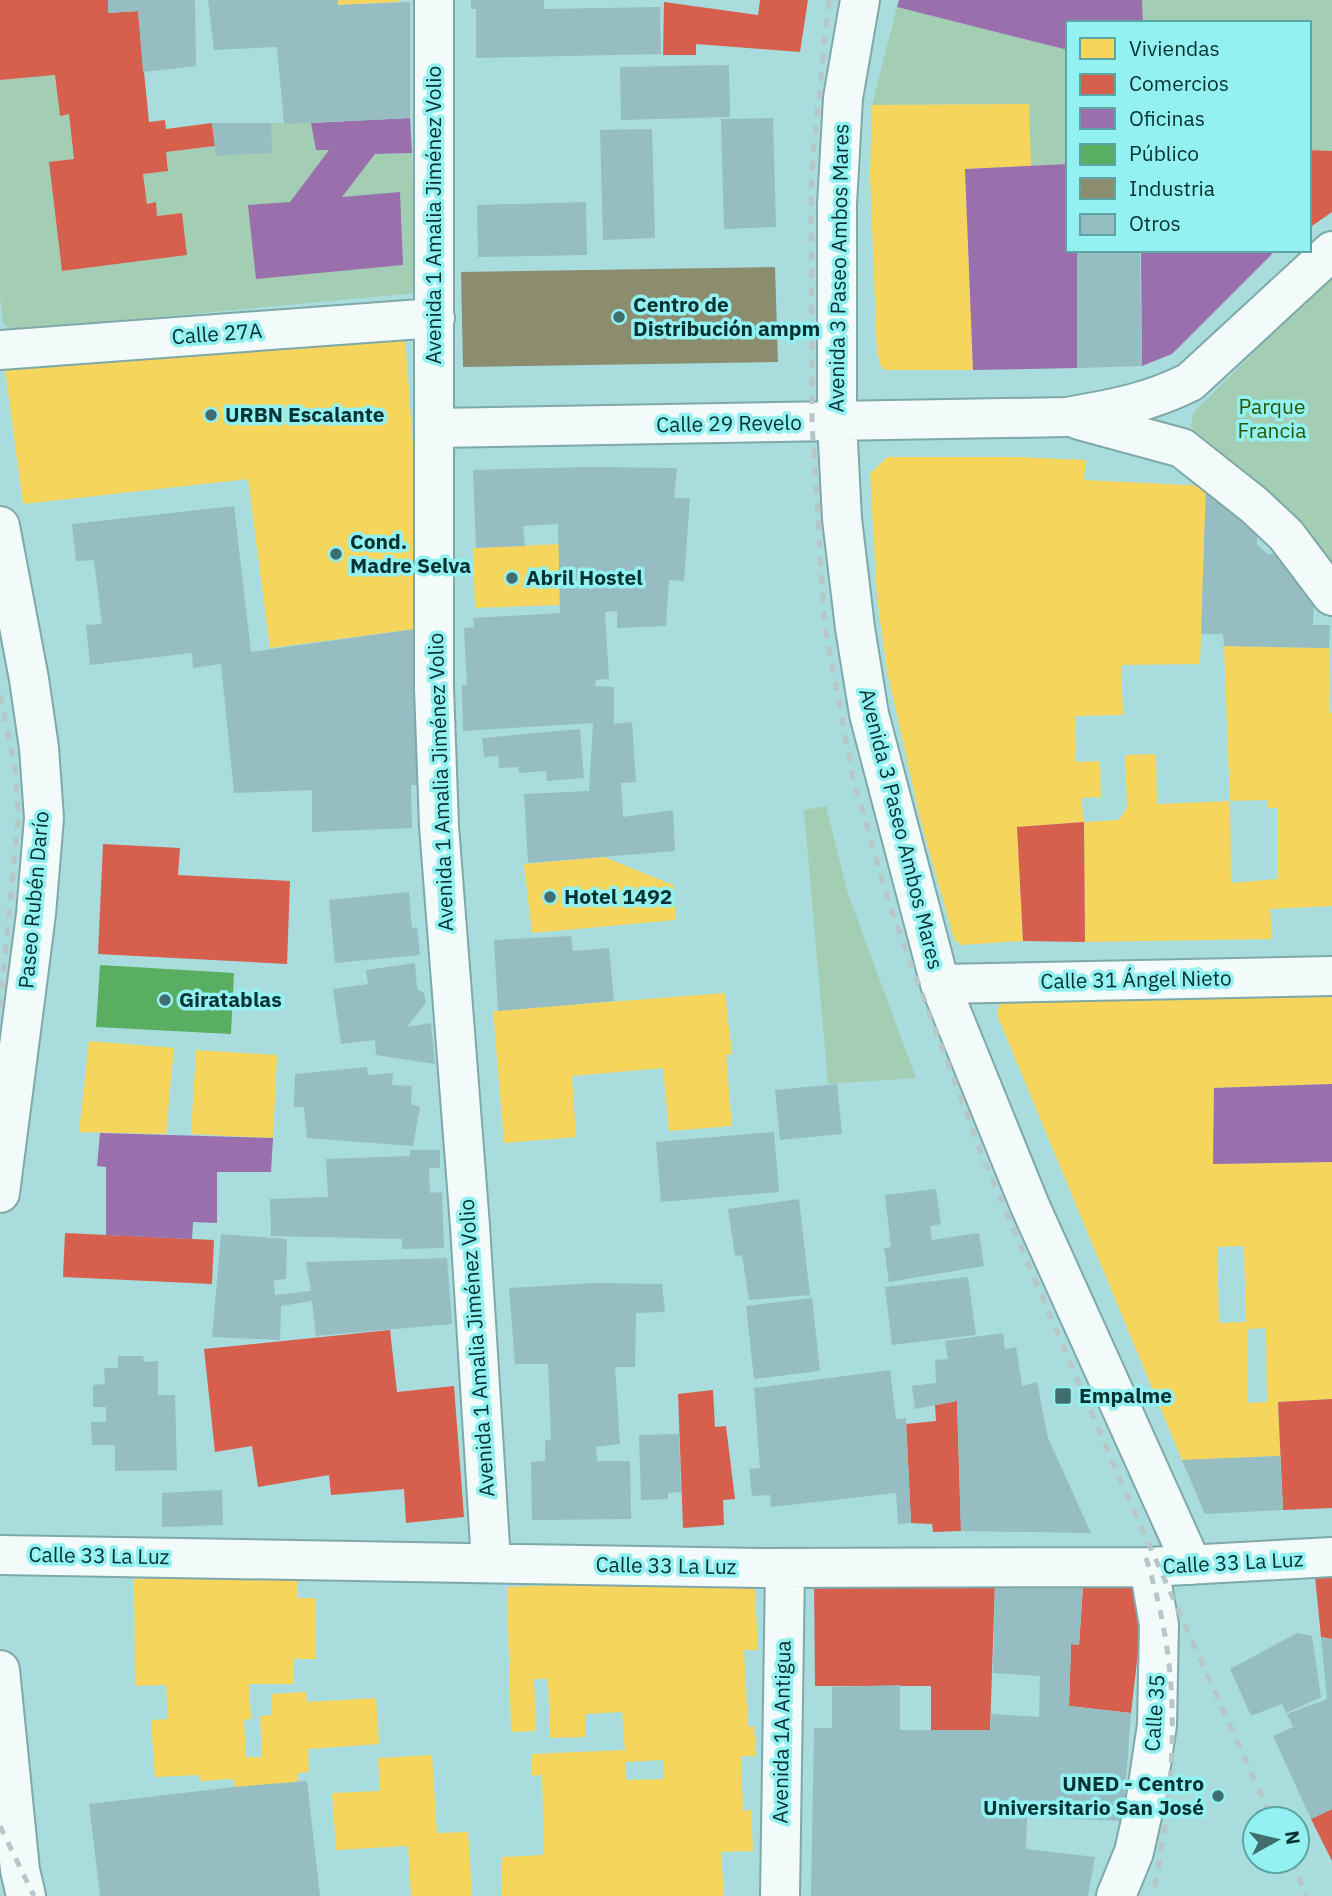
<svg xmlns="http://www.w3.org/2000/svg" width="1332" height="1896" viewBox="0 0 1332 1896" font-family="'IBM Plex Sans',sans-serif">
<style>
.green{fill:#a4ceb3}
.homes{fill:#f6d55c;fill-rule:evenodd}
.shops{fill:#d6604d}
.offices{fill:#9970ab}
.public{fill:#5aae61}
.industry{fill:#8c8c6e}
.building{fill:#96bec2}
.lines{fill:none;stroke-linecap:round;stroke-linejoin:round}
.minor-casing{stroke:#7fa8a9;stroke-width:42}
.highway-casing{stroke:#7fa8a9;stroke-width:42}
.minor{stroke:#f2fafa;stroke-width:38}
.highway{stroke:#f2fafa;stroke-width:38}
.rail{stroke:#b7c7c7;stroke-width:5;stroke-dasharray:9 9;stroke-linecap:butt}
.poi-dot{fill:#406e6e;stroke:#93f1f2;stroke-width:2.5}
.labels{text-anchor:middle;stroke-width:7;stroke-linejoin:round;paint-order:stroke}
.street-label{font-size:21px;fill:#073232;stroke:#93f1f2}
.poi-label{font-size:21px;font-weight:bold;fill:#073232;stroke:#93f1f2;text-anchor:start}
.park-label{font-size:21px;fill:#285903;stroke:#93f1f2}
</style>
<rect width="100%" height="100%" fill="#a9dcdc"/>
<path class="green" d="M1142,0H1332V151L1309,150V23H1143Z
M897,7L1068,50V164L1031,166L1028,104L872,105Z
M55,75L60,115L69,114L74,159L49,163L62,271L187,255L182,213L157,216L156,203L147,204L143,174L168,171L166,152L215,146L217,156L271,153V123H311L316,150H329L290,202L342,197L375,154L412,153L416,293L19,330L7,327L3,322L0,297V80Z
M1332,274V572L1197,435L1191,426L1193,413Z
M826,806L848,894L916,1078L828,1084L804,810Z"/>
<path class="homes" d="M338,0H399V2L338,5Z
M1029,104L1031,166L965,169L973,370H884L881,366L877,353L870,174L872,105Z
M405,336L414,460L415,629L270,648L248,479L23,504L5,369Z
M887,457H1017L1086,460L1084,480L1206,486L1200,664L1121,665L1123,715L1075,716L1076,762L1100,761L1101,797L1081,798L1084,822L1119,820L1127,807L1125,755L1156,754L1157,804L1230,801L1231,883L1277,879V808H1268V800L1230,801L1224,646L1329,648L1330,713H1332V906L1270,909L1272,939L1085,942L1084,822L1017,827L1023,941L961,945L954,939L921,822L887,671L877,597L870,474Z
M559,544L560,605L475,608L473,548Z
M604,857L673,885L676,920L532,933L524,864Z
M725,993L732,1054L726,1055L732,1126L669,1131L663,1068L572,1076L576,1137L504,1143L493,1011Z
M1332,997V1084L1214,1088L1213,1164L1332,1162V1399L1278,1402L1280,1456L1182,1460L998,1017L997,1011L1001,1003L1009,1001ZM1244,1246L1246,1322L1219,1323L1217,1247ZM1266,1328L1267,1402L1248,1403L1247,1329Z
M89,1041L174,1048L166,1134L79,1132Z
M196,1050L277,1055L273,1138L191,1134Z
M298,1577V1598H316V1659H294V1684H249L251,1719L244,1720L246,1757H262L260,1716L272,1715L271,1694L306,1692L307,1702L376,1698L379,1744L308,1749L309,1772L298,1773V1783L234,1787V1779L200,1781V1775L155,1777L151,1720L168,1719L166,1685L135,1686L134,1579Z
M754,1579L758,1650H744L748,1727L754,1726L756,1756H741L743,1811L751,1810L753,1851L721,1852L724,1896H502L501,1857L544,1855L542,1775L531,1776V1754L625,1750L622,1712L585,1714V1737L550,1738L548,1679H534L536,1731L511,1732L507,1587ZM663,1760L664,1779L626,1780L625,1762Z
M432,1755L437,1833L468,1832L472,1896H411L408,1846L336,1850L332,1793L380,1791L378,1758Z"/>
<path class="shops" d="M0,0H108V13L138,11L149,122L165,120L166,129L212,123L215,146L166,152L168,171L143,174L147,204L156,202L157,216L182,213L187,255L62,271L49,162L74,159L69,114L60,116L55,75L0,80Z
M760,0H808L800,52L696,44V55H663L664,2L758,15Z
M1309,150L1332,151V212L1309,228Z
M1084,822L1085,942L1023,941L1017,827Z
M103,844L180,848L178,875L290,881L287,964L98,954Z
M65,1233L214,1240L212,1284L63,1277Z
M390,1330L397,1392L454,1386L464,1517L406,1523L404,1489L331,1495L329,1475L258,1487L252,1446L215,1452L204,1349Z
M713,1390L715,1427L726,1426L735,1499L723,1500L724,1525L683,1528L678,1394Z
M1332,1399V1508L1283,1510L1278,1402Z
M957,1401L961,1531L933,1532L932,1524L911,1523L906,1424L936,1421L935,1405Z
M1315,1576H1332V1639L1321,1637Z
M814,1580L995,1584L990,1730H931V1686H815Z
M1083,1586L1132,1587L1143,1609L1131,1713L1069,1706L1071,1644L1079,1645Z
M1332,1809V1861L1311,1819Z"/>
<path class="offices" d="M899,0H1142L1143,23H1068V50L897,7Z
M410,118L412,153L375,154L342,197L400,192L403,265L256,279L248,205L290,202L329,150H316L311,123Z
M1068,164V250H1077V368L973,370L965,169Z
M1141,250H1270L1273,253L1172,354L1142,366Z
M1332,1084V1162L1213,1164L1214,1088Z
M100,1133L273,1138L271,1172H217V1223L193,1222L192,1239L106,1235V1167L97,1166Z"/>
<path class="public" d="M100,965L234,973L231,1034L96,1027Z"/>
<path class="industry" d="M775,267L778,362L463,367L461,272Z"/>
<path class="building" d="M108,0H195L196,66L143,72L138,11L108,13Z
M208,0H338V5L410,2V118L284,124L277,47L214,50Z
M471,0H544V9L660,7L661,54L476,58V9H471Z
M729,65L730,117L621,120L620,67Z
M773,118L776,227L724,229L721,119Z
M212,123H271L272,153L216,156Z
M652,129L655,238L603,240L600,130Z
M586,202L587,255L478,257L477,205Z
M1077,250H1140L1142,366L1077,368Z
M590,467L677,468L674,498H690L684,581L669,580L666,626L617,628V611L605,612L609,679L596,680L595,686L614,687V724L632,722L636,782L621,783L623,817L673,810L675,851L528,863L524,794L589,791L593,723L463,731L462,685H467L464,628L474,627L473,618L560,613L558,524L523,526L525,546L476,548L473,470Z
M1206,486L1257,515V545L1268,554L1292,553L1314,597L1313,625H1330L1329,648L1224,646L1223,634H1201Z
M234,506L251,652L415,629L421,785H411L412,828L312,832V790L234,793L221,664L193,668L192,653L90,665L86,625L102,624L94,560L76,561L72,524Z
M580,729L584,778L547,781L546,771L519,773L518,767L499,768L498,756L484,757L482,738Z
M409,892L412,928L417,927L420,955L335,963L329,900Z
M571,936L573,951L609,948L614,1001L498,1011L494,940Z
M415,963L417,989L424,993L426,1003L407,1027L431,1023L435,1064L376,1055L375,1040L341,1044L333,989L368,984L366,970Z
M367,1067L368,1075L393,1073L392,1085L412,1086L411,1104L420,1107L413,1146L307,1138L304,1107H294L295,1074Z
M837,1084L842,1134L780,1140L775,1090Z
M774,1132L779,1192L661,1202L656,1142Z
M410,1150H440V1168H429L430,1193L442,1192L444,1248L402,1249V1239L271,1236L270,1199L328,1197L326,1159L410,1156Z
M936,1189L941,1224L930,1226L932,1240L979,1233L984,1266L889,1282L884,1248L891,1247L885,1195Z
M799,1199L810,1295L749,1300L742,1255L735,1256L728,1209Z
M221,1234L287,1239L286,1279L274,1280L275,1295L311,1291L306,1262L447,1258L452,1324L316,1336L312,1301L281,1306L280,1340L212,1337Z
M968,1277L976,1335L892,1345L885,1287Z
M595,1283L662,1284L665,1312L636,1313L635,1367H615L620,1444L596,1447L597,1461H630L631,1519L532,1520L531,1462L545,1461V1441L551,1439L548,1364H515L509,1288Z
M812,1298L820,1371L754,1379L746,1306Z
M1003,1333L1005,1349L1016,1347L1022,1386L1037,1382L1048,1438L1091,1533L961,1531L957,1401L915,1409L912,1386L936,1383L935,1360L948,1359L945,1341Z
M118,1356H143L144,1362L158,1361V1395H175L177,1470L115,1471V1445H92L91,1422H106V1407H93V1385L105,1384L104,1368H118Z
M890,1370L896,1419L906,1418L911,1523L898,1524L896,1493L771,1507L770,1495L752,1496L749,1469L760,1468L754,1388Z
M679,1434L681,1492L668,1493V1499L641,1500L639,1435Z
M1280,1456L1283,1510L1205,1514L1182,1460Z
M222,1490L223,1525L162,1527V1493Z
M995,1584L1083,1586L1079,1645L1071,1644L1069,1706L1131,1713L1123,1821L1027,1817L1026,1849L1095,1857L1088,1896H811L814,1728H832V1687L900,1685V1730H990L991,1714L1039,1717L1040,1676L993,1673Z
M1297,1633L1312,1636L1321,1697L1286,1713L1282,1704L1251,1716L1230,1669Z
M1321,1637L1332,1639V1809L1311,1819L1273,1736L1293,1727L1287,1714L1327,1699Z
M307,1781L320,1896H100L89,1804L234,1787Z"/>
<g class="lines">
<g class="minor-casing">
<path id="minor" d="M434,0V688L439,826L470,1226L491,1562
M860,0L843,98L837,204V422L842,519L855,628L869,714L940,984L1030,1206L1192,1565
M0,350L435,318
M1079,420L1182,448L1254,505L1286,535L1332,596
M434,428L1067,417C1112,409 1148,403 1190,382L1332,251
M940,984L1332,976
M0,1555L761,1568L1149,1567L1332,1557
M780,1896L785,1568
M1116,1896L1134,1852L1146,1798L1157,1725L1159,1625L1149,1567"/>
</g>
<g class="highway-casing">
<path id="highway" d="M0,526L29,679L39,748L44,818L36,914L0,1193
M0,1670L20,1870L26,1896"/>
</g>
<use href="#minor" class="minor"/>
<use href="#highway" class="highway"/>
<path class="rail" d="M829,0L814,143L811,190L812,423L825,627L853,778L890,907L983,1158L1125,1491L1272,1819
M0,695L15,768L18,819L0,1009
M1146,1558C1184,1677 1176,1776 1153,1896
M0,1826L34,1896
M1291,1861L1307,1896"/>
</g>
<g class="poi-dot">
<circle cx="619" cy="317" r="7"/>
<circle cx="211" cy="415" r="7"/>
<circle cx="336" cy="554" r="7"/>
<circle cx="512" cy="578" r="7"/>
<circle cx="550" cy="897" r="7"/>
<circle cx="165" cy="1000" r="7"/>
<rect x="1054" y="1387" width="18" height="18" rx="3.5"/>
<circle cx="1218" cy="1796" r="7"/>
</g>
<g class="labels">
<g class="street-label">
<text transform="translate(434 215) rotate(-90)" y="7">Avenida 1 Amalia Jiménez Volio</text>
<text transform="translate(839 268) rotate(-89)" y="7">Avenida 3 Paseo Ambos Mares</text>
<text transform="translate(217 334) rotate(-4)" y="7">Calle 27A</text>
<text transform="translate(729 424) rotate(-1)" y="7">Calle 29 Revelo</text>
<text transform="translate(441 782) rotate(-92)" y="7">Avenida 1 Amalia Jiménez Volio</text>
<text transform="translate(901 829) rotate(76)" y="7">Avenida 3 Paseo Ambos Mares</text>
<text transform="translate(34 900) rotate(-85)" y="7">Paseo Rubén Darío</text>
<text transform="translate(1136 980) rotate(-1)" y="7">Calle 31 Ángel Nieto</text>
<text transform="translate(477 1348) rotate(-94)" y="7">Avenida 1 Amalia Jiménez Volio</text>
<text transform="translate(99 1556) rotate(1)" y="7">Calle 33 La Luz</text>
<text transform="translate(1233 1563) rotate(-3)" y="7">Calle 33 La Luz</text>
<text transform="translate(666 1566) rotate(1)" y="7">Calle 33 La Luz</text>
<text transform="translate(1155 1713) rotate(-86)" y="7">Calle 35</text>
<text transform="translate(782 1732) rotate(-89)" y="7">Avenida 1A Antigua</text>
</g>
<g class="poi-label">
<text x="633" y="312">Centro de<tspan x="633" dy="24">Distribución ampm</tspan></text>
<text x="225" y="422">URBN Escalante</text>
<text x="350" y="549">Cond.<tspan x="350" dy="24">Madre Selva</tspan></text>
<text x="526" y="585">Abril Hostel</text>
<text x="564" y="904">Hotel 1492</text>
<text x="179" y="1007">Giratablas</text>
<text x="1079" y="1403">Empalme</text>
<text x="1204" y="1791" text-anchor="end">UNED - Centro<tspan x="1204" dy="24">Universitario San José</tspan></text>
</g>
<g class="park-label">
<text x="1272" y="414">Parque<tspan x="1272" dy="24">Francia</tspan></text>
</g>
</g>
<rect x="1066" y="21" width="245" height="231" fill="#93f1f2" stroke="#5ba5a5" stroke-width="2"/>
<rect x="1080" y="38" width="35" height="21" fill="#f6d55c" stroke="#5ba5a5" stroke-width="2"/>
<text x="1129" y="56" font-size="21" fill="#073232">Viviendas</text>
<rect x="1080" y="74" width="35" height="21" fill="#d6604d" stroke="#5ba5a5" stroke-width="2"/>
<text x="1129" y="91" font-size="21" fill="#073232">Comercios</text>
<rect x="1080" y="108" width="35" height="21" fill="#9970ab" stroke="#5ba5a5" stroke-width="2"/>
<text x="1129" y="126" font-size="21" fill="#073232">Oficinas</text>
<rect x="1080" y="144" width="35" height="21" fill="#5aae61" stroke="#5ba5a5" stroke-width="2"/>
<text x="1129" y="161" font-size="21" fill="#073232">Público</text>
<rect x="1080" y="178" width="35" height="21" fill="#8c8c6e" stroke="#5ba5a5" stroke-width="2"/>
<text x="1129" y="196" font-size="21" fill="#073232">Industria</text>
<rect x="1080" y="214" width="35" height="21" fill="#96bec2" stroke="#5ba5a5" stroke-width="2"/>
<text x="1129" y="231" font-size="21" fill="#073232">Otros</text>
<g transform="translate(1276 1840) rotate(82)"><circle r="33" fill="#93f1f2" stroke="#5ba5a5" stroke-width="2"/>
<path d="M0-5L12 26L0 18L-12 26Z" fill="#406e6e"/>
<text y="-10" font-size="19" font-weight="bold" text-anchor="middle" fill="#073232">N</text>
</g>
</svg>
